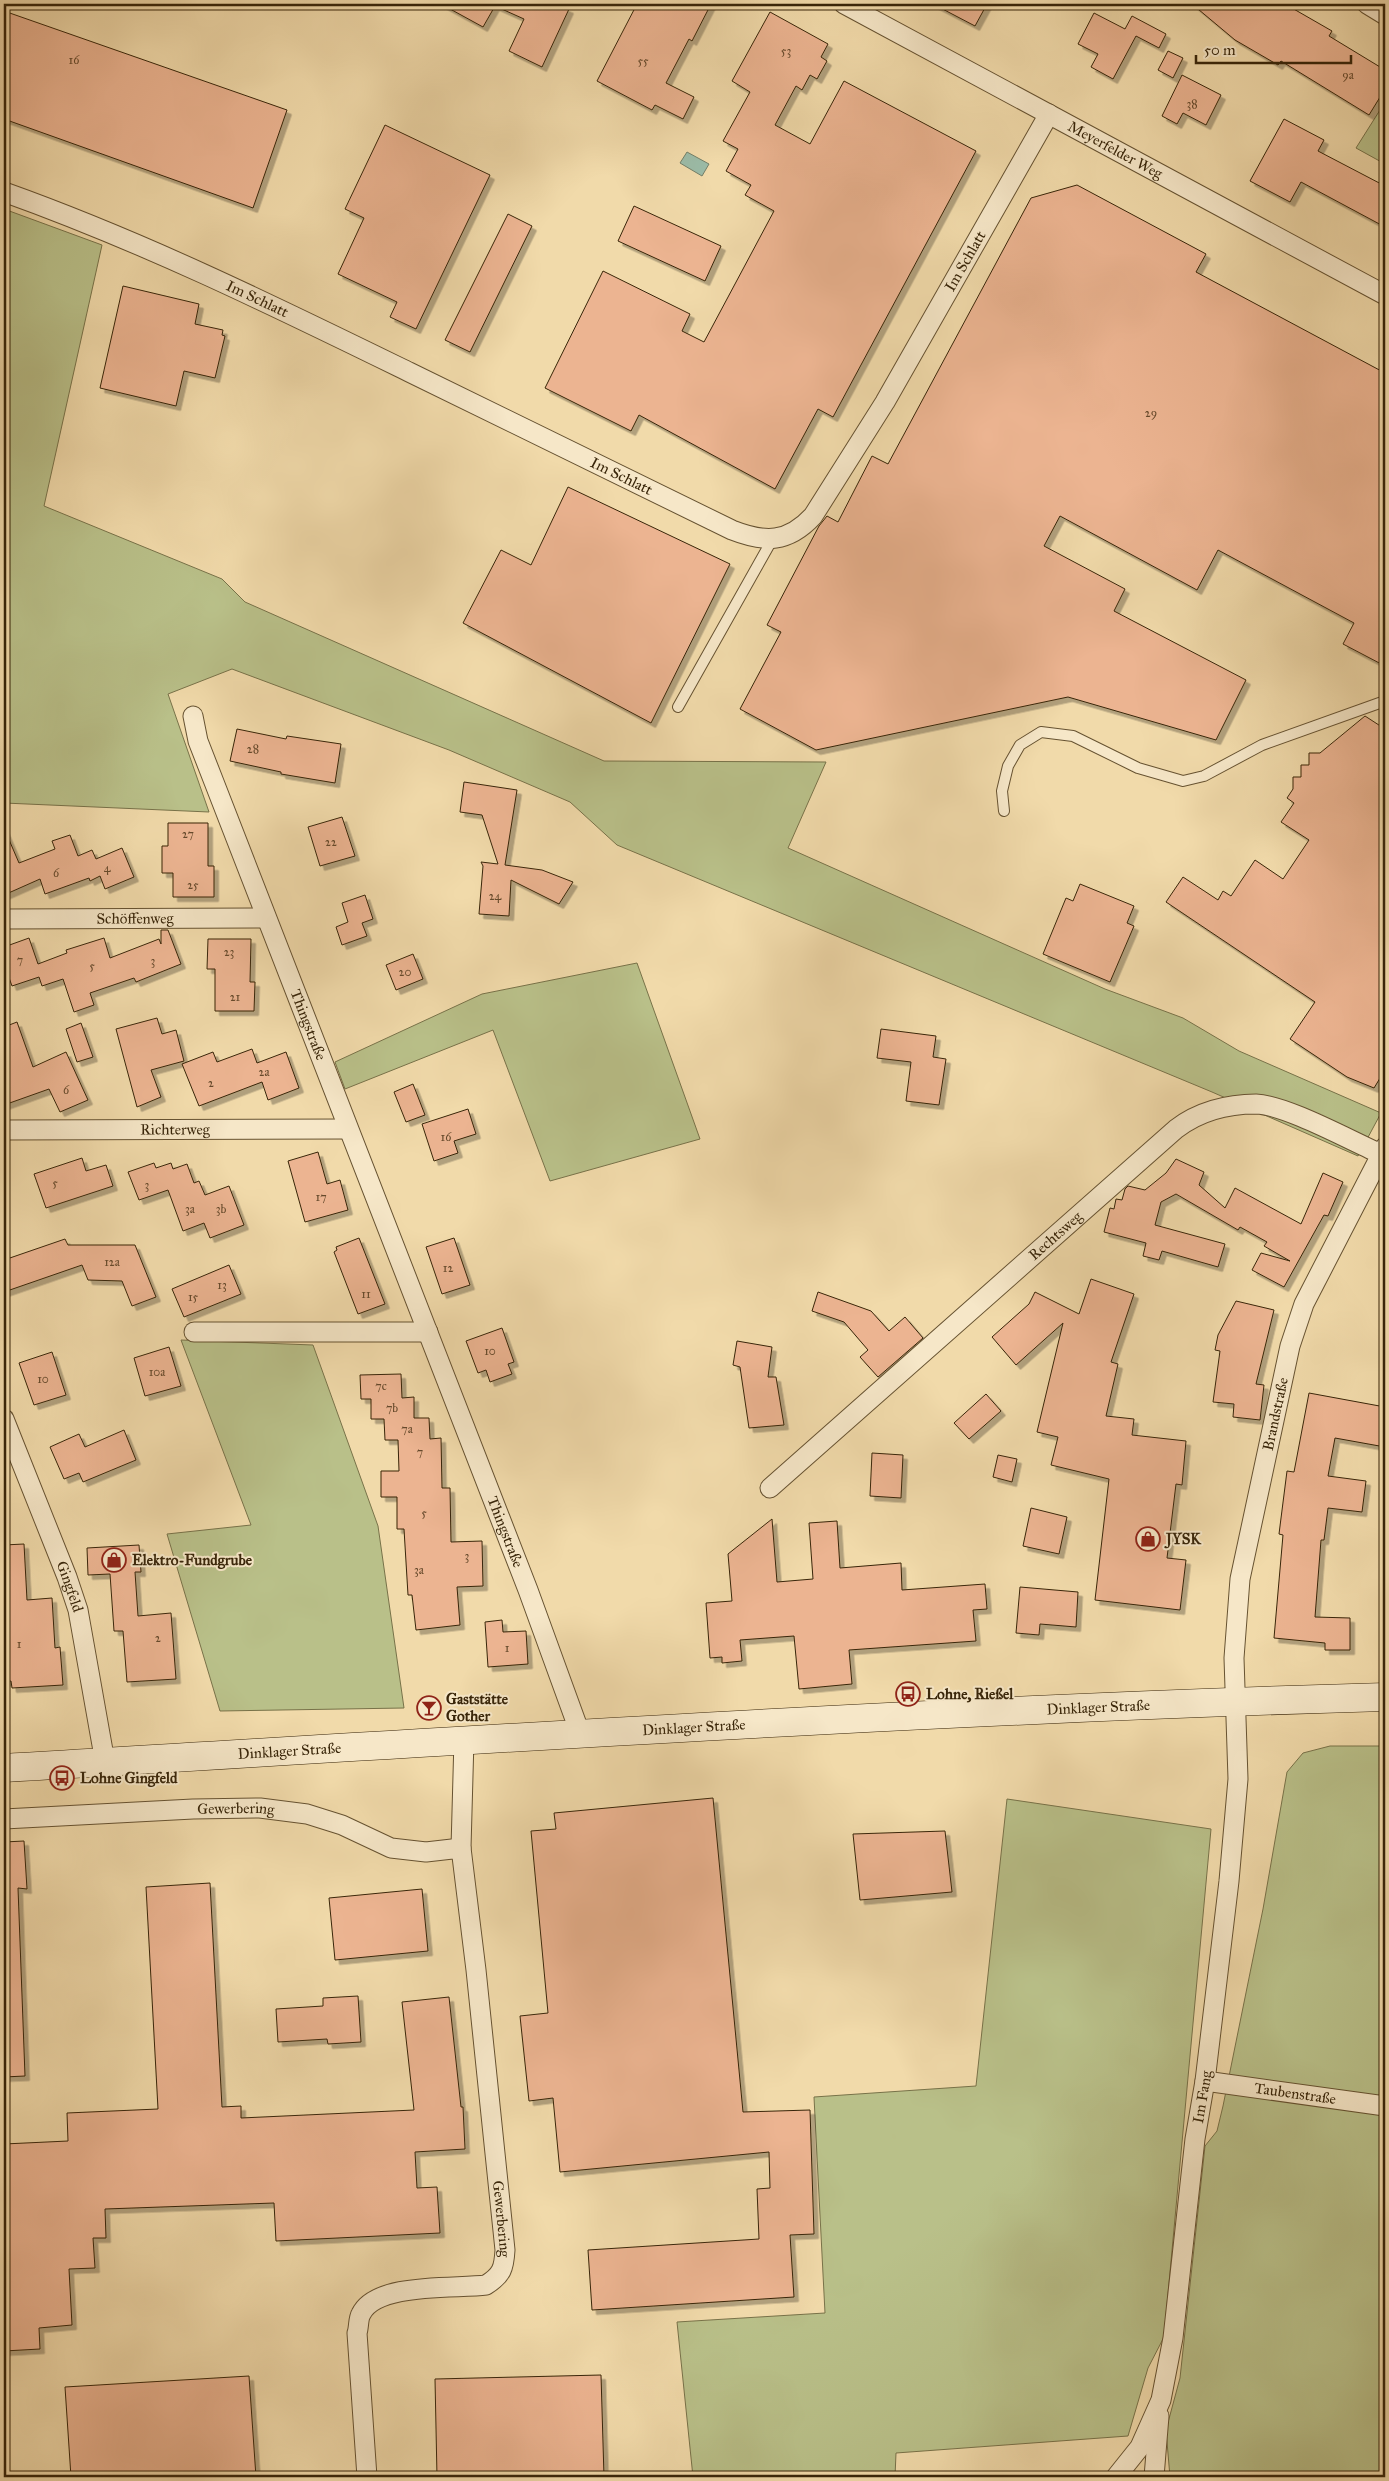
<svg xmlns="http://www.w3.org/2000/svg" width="1389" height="2481" viewBox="0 0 1389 2481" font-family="'IM FELL Great Primer',serif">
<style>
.green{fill:#b9c089;stroke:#787249}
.water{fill:#9bbba7;stroke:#737f68}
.building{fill:#ecb491;stroke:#382509;filter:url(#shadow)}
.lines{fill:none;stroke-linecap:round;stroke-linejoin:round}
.service-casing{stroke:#665231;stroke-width:12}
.minor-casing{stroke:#665231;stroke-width:21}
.secondary-casing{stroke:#382509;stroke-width:29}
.service{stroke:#f6e7c8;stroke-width:10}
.minor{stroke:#f6e7c8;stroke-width:19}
.secondary{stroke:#f6e7c8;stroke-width:28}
.labels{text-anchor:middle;stroke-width:4;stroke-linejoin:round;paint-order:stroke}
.number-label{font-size:12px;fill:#65492b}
.street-label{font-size:15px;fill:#382509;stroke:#f6e7c8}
.poi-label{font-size:15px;font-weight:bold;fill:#382509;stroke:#f6e7c8;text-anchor:start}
</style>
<defs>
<filter id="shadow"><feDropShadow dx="4.5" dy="4.5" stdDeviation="0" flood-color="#0004"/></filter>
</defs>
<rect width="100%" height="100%" fill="#f1daaa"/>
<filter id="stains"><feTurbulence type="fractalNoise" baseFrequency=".004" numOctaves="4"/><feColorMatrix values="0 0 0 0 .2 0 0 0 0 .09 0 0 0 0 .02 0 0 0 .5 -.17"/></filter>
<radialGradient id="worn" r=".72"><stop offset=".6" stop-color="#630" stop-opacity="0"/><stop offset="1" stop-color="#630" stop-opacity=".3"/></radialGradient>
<path class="green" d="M1385,102V164L1356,148Z
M4,209L102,245L44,506L222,579L245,602L604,761L826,762L788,848L1105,989L1183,1018L1239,1051L1381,1113L1358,1156L1212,1092L617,845L570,802L449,750L232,669L168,694L209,812L4,803Z
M637,963L700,1139L550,1181L493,1030L345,1089L335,1062L482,994Z
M181,1340L313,1345L378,1526L404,1708L220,1711L167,1534L251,1525Z
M1330,1746H1385V2477H1170L1166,2430L1180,2378L1205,2146L1217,2131L1223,2106L1263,1909L1287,1772L1303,1753Z
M1007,1799L1211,1829L1164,2337L1148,2368L1128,2436L896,2453L895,2477H693L677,2322L825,2313L814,2097L976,2086Z"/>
<path class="water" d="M687,152L709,164L702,176L680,163Z"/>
<path class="building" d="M441,4H557L569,9L542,67L509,51L524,19L495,6L483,27Z
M637,4H711L692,41L689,39L666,83L694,97L683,119L655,105L652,110L597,81Z
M933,4H987L975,26Z
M1192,4H1285L1332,31L1329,36L1385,70V89L1369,115L1281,61L1278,65L1235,40Z
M4,11L287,110L253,208L4,119Z
M770,12L828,44L821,57L827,61L817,79L810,75L802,90L796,86L775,125L810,144L844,81L976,151L833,417L818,409L775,489L639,415L631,431L545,388L603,271L690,314L682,331L704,342L774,211L745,195L751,185L726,171L738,149L723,141L750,92L732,81Z
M1094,13L1125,29L1132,16L1166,34L1159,48L1136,36L1113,79L1091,67L1098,54L1078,44Z
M1168,51L1183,58L1173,78L1158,70Z
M1182,75L1221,95L1206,125L1183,113L1177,124L1162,116Z
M1284,119L1324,140L1318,151L1385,186V227L1301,182L1290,202L1250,181Z
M385,125L490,175L416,329L390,317L397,302L338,274L364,218L345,209Z
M1077,185L1206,254L1196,272L1385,373V666L1343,644L1354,623L1218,550L1197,590L1060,516L1044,546L1125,589L1114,611L1246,680L1216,740L1068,697L816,750L740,709L781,632L767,625L819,526L827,516L838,522L872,456L888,464L1031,198Z
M634,206L721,246L705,281L618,241Z
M508,214L532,226L470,352L445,340Z
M123,286L199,304L195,324L223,330L222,335L225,336L215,378L184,371L176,406L100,388Z
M568,487L730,564L651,723L463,623L501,550L531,565Z
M1365,716L1385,729V1070L1374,1088L1347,1077L1290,1039L1315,1002L1166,902L1183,877L1218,900L1223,891L1231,896L1255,860L1283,879L1309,840L1281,822L1294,803L1287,798L1293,789V777H1301V765H1309V753H1320Z
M237,729L286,739L287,736L341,744L335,783L281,774V772L230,761Z
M464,782L517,790L505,865L542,870L573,882L559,904L511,880L509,916L479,914L483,866L481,862L498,864L482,815L460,812Z
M342,817L355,856L320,866L308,827Z
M168,823H208V866H214V897H173V873H162V846H168Z
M4,828L19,863L55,849L52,841L70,835L78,856L92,850L96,859L122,848L134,877L105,889L100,876L90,881L89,878L45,894L40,879L4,895Z
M1080,884L1134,906L1127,923L1134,926L1110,982L1043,954L1066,898L1073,901Z
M365,895L373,919L362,923L367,936L342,945L336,927L348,922L342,903Z
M161,930H168L181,964L136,982L134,978L90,993L94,1005L74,1012L63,979L42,986L39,977L12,986L4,964V947L29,938L38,964L67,953L66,950L104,938L110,958L159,939L161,944Z
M208,939H251L250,982H255L254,1011H215V969H207Z
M413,954L423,979L396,990L386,965Z
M157,1018L162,1034L176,1030L184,1061L151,1070L161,1097L137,1107L116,1029Z
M17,1022L33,1067L66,1052L88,1100L60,1112L49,1089L4,1105V1056L9,1055L4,1040V1027Z
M81,1023L93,1057L77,1062L66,1029Z
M881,1029L936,1036L933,1057L946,1059L939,1105L906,1101L911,1062L877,1058Z
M252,1049L257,1063L286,1052L299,1088L268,1100L262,1082L199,1106L182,1064L213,1052L217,1062Z
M413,1084L425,1115L406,1122L394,1092Z
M468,1109L476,1134L454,1141L458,1153L434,1161L422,1124Z
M318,1152L327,1184L340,1180L348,1210L305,1222L288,1161Z
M82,1158L86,1171L106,1165L113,1186L46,1208L34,1174Z
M1176,1159L1204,1172L1199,1185L1225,1208L1235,1188L1301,1224L1323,1173L1343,1182L1328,1216L1324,1215L1284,1287L1252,1270L1261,1253L1290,1261L1264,1246L1267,1242L1240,1227L1238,1230L1176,1194L1161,1202L1155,1225L1225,1244L1218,1267L1162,1251L1159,1260L1143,1256L1146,1243L1104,1232L1110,1208L1114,1209L1116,1199L1122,1200L1125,1189L1128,1186L1145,1190L1166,1173Z
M154,1163L156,1168L171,1163L173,1169L187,1164L194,1183L199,1181L205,1195L229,1186L244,1225L210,1238L204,1223L183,1231L168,1190L139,1200L128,1172Z
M359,1238L385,1304L358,1314L334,1252L337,1250L336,1247Z
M454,1238L470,1285L442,1294L426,1247Z
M65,1239L68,1245H135L156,1297L132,1306L122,1281L88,1280L82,1265L4,1292V1260Z
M229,1265L241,1294L184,1317L172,1289Z
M1091,1279L1134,1294L1111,1362L1118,1364L1106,1416L1134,1419L1132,1435L1186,1441L1182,1485L1176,1484L1167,1558L1186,1560L1180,1610L1095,1600L1109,1479L1051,1465L1058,1437L1037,1432L1063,1323L1016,1365L992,1337L1029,1304L1035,1292L1079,1314Z
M818,1292L871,1311L889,1331L905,1317L923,1338L878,1377L860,1357L868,1350L844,1322L812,1311Z
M1236,1301L1274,1310L1256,1384L1264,1385L1260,1420L1233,1417L1234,1404L1213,1402L1220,1351L1215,1350L1218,1335Z
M502,1328L514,1362L508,1364L512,1374L490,1382L486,1370L478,1373L466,1341Z
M737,1341L772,1347L768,1377H776L784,1425L749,1428L740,1367L733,1365Z
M169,1347L181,1386L145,1396L134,1358Z
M52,1352L66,1395L34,1405L19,1363Z
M401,1374L402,1398L414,1397V1418H429L430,1439L441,1438L442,1488H450L451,1542L482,1541L483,1586L457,1587L460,1625L416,1630L412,1595H408L404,1529H397V1497H381V1471H399L398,1440H385L384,1419H371V1399H361L360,1375Z
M1309,1393L1385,1407V1447L1335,1438L1328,1476L1366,1481L1362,1512L1328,1508L1324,1540H1321L1315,1617L1350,1618V1650H1325V1643L1274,1638L1283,1535L1279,1534L1287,1471L1294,1472Z
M986,1394L1001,1411L969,1439L954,1423Z
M124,1430L136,1460L83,1482L79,1473L64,1479L50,1447L79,1434L85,1447Z
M872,1453L903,1455L901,1498L870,1496Z
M998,1455L1017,1459L1012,1482L993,1477Z
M1031,1508L1067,1517L1059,1554L1023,1546Z
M772,1519L777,1582L813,1579L809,1523L837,1521L840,1568L901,1563L902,1590L985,1584L987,1609L973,1610L976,1641L849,1650L852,1684L799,1689L794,1636L740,1640L742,1661L722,1663V1657L710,1658L706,1603L732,1601L728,1554Z
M24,1544L27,1600L52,1598L55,1648L60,1647L63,1685L12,1688L11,1681L4,1682V1545Z
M139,1545L141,1572H135L138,1616L171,1613L176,1679L127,1682L123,1631H114L110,1574L88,1575L87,1548Z
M1020,1587L1078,1592L1076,1627L1040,1624L1039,1635L1016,1633Z
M502,1620L503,1632L526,1631L528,1664L488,1667L485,1622Z
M713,1798L743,2112L810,2110L814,2234L790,2235L794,2297L592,2310L588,2250L759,2239L757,2189L770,2188L769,2152L560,2172L553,2098L529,2101L520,2016L548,2013L531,1831L556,1829L554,1813Z
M945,1831L952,1892L860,1900L853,1834Z
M24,1841L27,1889L18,1888L25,2076L4,2077V1842Z
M210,1883L222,2107L241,2106V2118L414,2110L402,2002L449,1997L461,2107H463L465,2149L415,2152L417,2188L437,2187L440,2233L276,2241L274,2203L105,2209L106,2238H93L95,2268L69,2269L72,2325L39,2328L40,2349L4,2351V2144L68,2141L67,2113L158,2109L146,1887Z
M422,1889L428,1951L335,1960L329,1898Z
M358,1996L361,2042L328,2044L327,2039L278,2042L276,2009L323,2006V1998Z
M601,2375L604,2477H437L435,2379Z
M249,2376L256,2477H71L65,2387Z"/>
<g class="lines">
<g class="service-casing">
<path id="service" d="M678,707L772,540
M1004,811L1002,791L1008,766L1020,745L1041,732L1073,736L1138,768L1183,781L1204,776L1262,745L1385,701"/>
</g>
<g class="minor-casing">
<g id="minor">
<path id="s1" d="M844,4L1385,295"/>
<path d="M1367,4L1385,15"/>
<path id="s2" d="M4,192C144,242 276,307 409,372C517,425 625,478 732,530C765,543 788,543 813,516L885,402L1049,114"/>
<path id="s3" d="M193,716L198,741L214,782L528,1590L580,1733"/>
<path id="s4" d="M4,919L266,918"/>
<path id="s5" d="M4,1130L348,1129"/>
<path d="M194,1332H428"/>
<path id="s6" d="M4,1419L67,1577L78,1610L105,1762"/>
<path id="s7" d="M770,1488L1176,1129C1198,1112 1227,1104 1256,1104C1286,1105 1351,1141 1381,1154"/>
<path id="s8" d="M4,1819L193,1809L260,1808L307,1814L342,1825L391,1848L426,1852L461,1848L476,1970L505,2250C504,2268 502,2275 486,2285C456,2289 376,2282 361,2314C358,2319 359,2328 357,2333L367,2477"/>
<path d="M461,1848L464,1739"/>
<path id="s9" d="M1205,2081L1385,2106"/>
<path id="s10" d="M1116,2477L1140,2447L1161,2400L1173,2338L1195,2139L1205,2081L1229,1881L1238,1779L1234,1658L1240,1579L1290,1346L1304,1304L1385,1147"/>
<path d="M1154,2477L1159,2416"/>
</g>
</g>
<g class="secondary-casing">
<g id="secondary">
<path id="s11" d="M4,1768C464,1741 924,1710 1385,1697"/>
</g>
</g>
<use href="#service" class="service"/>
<use href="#minor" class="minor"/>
<use href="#secondary" class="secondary"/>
</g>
<defs>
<g id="shop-ring" transform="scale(1.25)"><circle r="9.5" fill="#f6e7c8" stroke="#8f2418" stroke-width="1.5"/><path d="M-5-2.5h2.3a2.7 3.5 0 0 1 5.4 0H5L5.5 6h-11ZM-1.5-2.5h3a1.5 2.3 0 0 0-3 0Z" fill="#8f2418"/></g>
<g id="bus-ring" transform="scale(1.25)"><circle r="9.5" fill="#f6e7c8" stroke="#8f2418" stroke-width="1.5"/><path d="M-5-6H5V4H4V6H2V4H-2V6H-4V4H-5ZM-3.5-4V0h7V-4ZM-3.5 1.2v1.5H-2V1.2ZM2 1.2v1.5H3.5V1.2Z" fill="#8f2418"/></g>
<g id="bar-ring" transform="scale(1.25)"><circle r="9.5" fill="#f6e7c8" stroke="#8f2418" stroke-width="1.5"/><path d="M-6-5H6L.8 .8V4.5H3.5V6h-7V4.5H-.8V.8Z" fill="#8f2418"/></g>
</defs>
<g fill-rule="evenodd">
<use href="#shop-ring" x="1148" y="1539"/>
<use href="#shop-ring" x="114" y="1560"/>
<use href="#bus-ring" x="908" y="1694"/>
<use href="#bar-ring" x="429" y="1708"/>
<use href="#bus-ring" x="62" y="1778"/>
</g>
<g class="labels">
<g class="number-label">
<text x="786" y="55">53</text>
<text x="74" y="64">16</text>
<text x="643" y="65">55</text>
<text x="1348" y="79">9a</text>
<text x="1192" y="108">38</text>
<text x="1151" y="417">29</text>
<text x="253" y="753">28</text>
<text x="188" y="838">27</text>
<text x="331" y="846">22</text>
<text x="107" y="872">4</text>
<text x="56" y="877">6</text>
<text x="193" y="889">25</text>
<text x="495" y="900">24</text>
<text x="229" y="956">23</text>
<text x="20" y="964">7</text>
<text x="153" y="965">3</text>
<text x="92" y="970">5</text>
<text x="405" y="976">20</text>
<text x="235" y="1001">21</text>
<text x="264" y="1076">2a</text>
<text x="211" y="1087">2</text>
<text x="66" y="1094">6</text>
<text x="446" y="1141">16</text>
<text x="55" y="1187">5</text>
<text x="147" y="1189">3</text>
<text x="321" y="1201">17</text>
<text x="190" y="1213">3a</text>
<text x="221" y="1213">3b</text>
<text x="112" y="1266">12a</text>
<text x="448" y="1272">12</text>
<text x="222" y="1289">13</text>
<text x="366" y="1298">11</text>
<text x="193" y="1301">15</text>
<text x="490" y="1355">10</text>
<text x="157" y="1376">10a</text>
<text x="43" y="1383">10</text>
<text x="381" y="1390">7c</text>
<text x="392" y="1412">7b</text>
<text x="407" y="1433">7a</text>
<text x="420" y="1456">7</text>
<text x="424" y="1517">5</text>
<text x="467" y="1560">3</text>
<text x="419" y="1574">3a</text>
<text x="158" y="1642">2</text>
<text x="19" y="1648">1</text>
<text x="507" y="1652">1</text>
</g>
<g class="street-label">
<text dy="5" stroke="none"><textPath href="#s1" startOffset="308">Meyerfelder Weg</textPath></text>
<text dy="5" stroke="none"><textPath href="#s2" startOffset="1189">Im Schlatt</textPath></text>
<text dy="5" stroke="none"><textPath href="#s2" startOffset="275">Im Schlatt</textPath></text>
<text dy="5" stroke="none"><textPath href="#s2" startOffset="680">Im Schlatt</textPath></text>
<text dy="5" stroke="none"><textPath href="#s4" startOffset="131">Schöffenweg</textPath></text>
<text dy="5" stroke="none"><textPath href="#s3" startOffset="330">Thingstraße</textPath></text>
<text dy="5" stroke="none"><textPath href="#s5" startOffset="171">Richterweg</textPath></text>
<text dy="5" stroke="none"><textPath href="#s7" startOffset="381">Rechtsweg</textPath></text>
<text dy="5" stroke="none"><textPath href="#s10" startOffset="1085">Brandstraße</textPath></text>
<text dy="5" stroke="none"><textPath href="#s3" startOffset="874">Thingstraße</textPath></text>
<text dy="5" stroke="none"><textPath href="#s6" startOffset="180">Gingfeld</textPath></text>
<text dy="5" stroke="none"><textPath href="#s11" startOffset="1096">Dinklager Straße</textPath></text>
<text dy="5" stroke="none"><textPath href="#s11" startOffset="691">Dinklager Straße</textPath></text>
<text dy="5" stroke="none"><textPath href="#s11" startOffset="286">Dinklager Straße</textPath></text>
<text dy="5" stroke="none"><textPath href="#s8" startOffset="232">Gewerbering</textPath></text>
<text dy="5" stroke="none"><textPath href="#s9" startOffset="91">Taubenstraße</textPath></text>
<text dy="5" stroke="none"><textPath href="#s10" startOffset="396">Im Fang</textPath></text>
<text dy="5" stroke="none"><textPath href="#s8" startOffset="838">Gewerbering</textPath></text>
</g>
<g class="poi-label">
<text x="1166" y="1544">JYSK</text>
<text x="132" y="1565">Elektro-Fundgrube</text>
<text x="926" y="1699">Lohne, Rießel</text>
<text x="446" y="1704">Gaststätte<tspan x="446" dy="17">Gother</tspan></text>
<text x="80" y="1783">Lohne Gingfeld</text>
</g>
</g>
<rect width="1389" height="2481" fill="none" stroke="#f1daaa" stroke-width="20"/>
<rect x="5" y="5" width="1379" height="2471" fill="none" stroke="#382509" stroke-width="2.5"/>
<rect x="10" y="10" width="1369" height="2461" fill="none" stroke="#382509"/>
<path d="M1196 55v8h155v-8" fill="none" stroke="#382509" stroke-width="2.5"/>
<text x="1204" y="55" font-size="15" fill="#382509" stroke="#f6e7c8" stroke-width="4" paint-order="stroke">50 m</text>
<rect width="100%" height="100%" filter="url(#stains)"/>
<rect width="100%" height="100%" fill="url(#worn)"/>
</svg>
